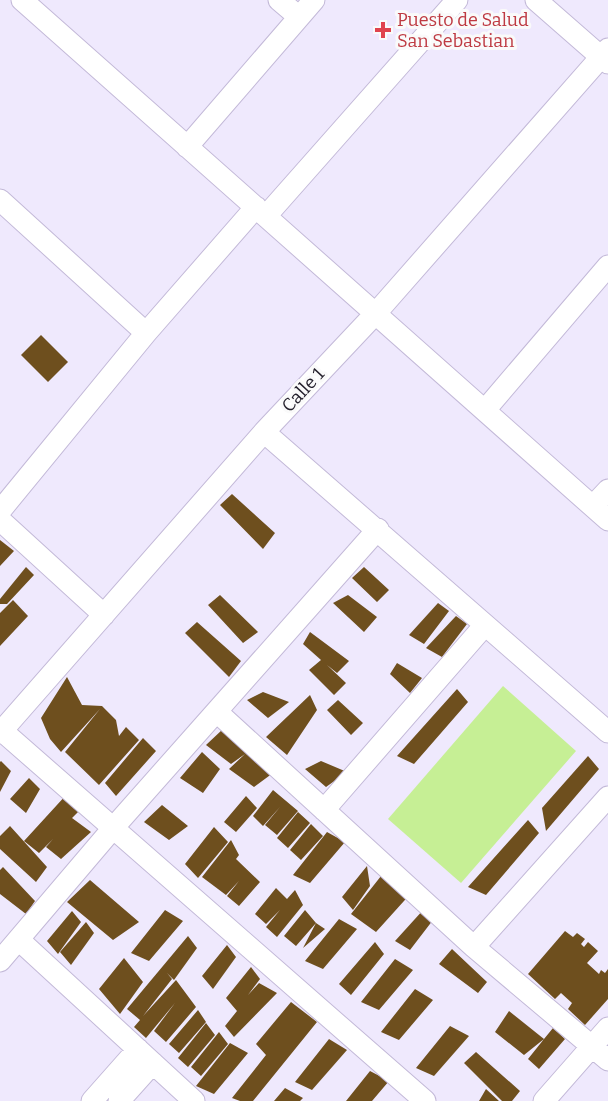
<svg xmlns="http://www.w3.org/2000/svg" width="608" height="1101" viewBox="0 0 608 1101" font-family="Bitter,serif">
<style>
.green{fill:#c6ef95}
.building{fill:#6e4f1e}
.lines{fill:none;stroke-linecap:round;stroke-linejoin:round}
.street-casing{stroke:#c3b9d8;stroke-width:23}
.street{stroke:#fff;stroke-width:21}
.health-dot{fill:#e0444e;stroke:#fafafa;stroke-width:2}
.labels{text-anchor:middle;stroke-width:6;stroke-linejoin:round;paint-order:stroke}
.health-label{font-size:18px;fill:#be3a42;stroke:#fafafa;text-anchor:start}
.street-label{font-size:18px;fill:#24202c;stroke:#fafafa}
</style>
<rect width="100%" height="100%" fill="#efe9fd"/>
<path class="green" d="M503,686L576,751L461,883L388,819Z"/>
<path class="building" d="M41,335L68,362L48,382L21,355Z
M232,494L275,533L263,549L220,505Z
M0,540L14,551L0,566Z
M26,567L34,575L7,604H0V599Z
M364,567L389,590L377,602L352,578Z
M220,595L258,632L243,643L208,605Z
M348,595L377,617L364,632L333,603Z
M13,600L28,616L0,646V613Z
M438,603L449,611L424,644L409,635Z
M456,616L467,624L442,657L426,648Z
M197,622L241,661L229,677L185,633Z
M310,632L349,661L337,673L327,665L346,683L334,695L309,670L321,660L303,644Z
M397,663L422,678L410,693L390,674Z
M67,677L82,705L102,706L116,720L119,736L126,727L139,740L99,785L65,752L100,709L61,752L50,739L41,718Z
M457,689L468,702L414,764L397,756Z
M263,692L289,702L268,718L247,700Z
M310,695L317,710L287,755L266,737Z
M338,700L363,723L351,735L327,710Z
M223,729L273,773L254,787L229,769L245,754L231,764L206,745Z
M143,738L156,751L116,796L105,783Z
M202,752L220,769L203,793L180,778Z
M588,756L599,769L546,831L542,808Z
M1,761L11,771L0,792V762Z
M321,761L347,772L326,787L305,769Z
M29,778L40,789L26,813L10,799Z
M273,790L298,811L277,835L265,825L280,807L263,826L253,816Z
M67,794L81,809L72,818L91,832L61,859L46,847L53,839L39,853L24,841Z
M246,796L257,808L236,832L224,822Z
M162,805L188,826L169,840L144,822Z
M298,812L310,823L288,848L277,838Z
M528,820L539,833L486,895L468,887Z
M311,824L323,836L301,860L290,850Z
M10,826L47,867L36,882L0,849V836Z
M214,827L228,842L198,878L185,864Z
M327,832L345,842L310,883L293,875Z
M231,840L239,855L236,859L260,882L239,906L227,896L239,881L226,895L202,877Z
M367,866L370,886L353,910L342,897Z
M3,867L35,901L26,914L0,894V870Z
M385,871L413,891L376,932L351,914Z
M90,880L139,922L113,940L67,902Z
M276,888L287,899L295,890L303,905L277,937L266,927L280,910L266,924L255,914Z
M424,909L433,920L410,950L395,941Z
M165,910L183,921L149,961L131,953Z
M305,910L316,923L325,929L303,948L316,923L296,946L284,936Z
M72,911L81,922L58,954L47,941Z
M339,919L357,929L323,969L305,961Z
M86,922L94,933L71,965L60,952Z
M565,931L573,937L577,933L585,939L581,944L584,947L588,942L598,951L587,963L599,974L601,970L605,973L608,969V999L585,1025L568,1009L572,1003L561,993L555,999L528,974Z
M188,936L197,948L174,980L167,973L172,979L143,1016L176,980L196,1007L166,1042L154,1031L175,1003L146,1038L134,1027L140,1020L127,1009Z
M375,942L384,954L351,995L339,984Z
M227,945L236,957L213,989L202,976Z
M452,949L487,982L478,993L439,964Z
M124,958L143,982L120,1014L99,989Z
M395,959L413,970L379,1010L361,1002Z
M251,967L260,979L248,995L259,983L277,993L234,1037L225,1026L237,1011L226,998Z
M415,989L433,1000L399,1040L381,1032Z
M291,1002L317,1022L253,1101H240L232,1098L266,1055L256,1044Z
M198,1010L206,1022L179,1053L169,1044Z
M509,1011L544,1039L553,1028L565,1039L539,1069L528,1059L544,1039L524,1055L495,1032Z
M206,1023L215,1035L188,1067L178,1058Z
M450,1026L469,1036L434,1076L416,1068Z
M219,1032L228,1044L201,1076L191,1067Z
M329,1039L347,1050L312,1090L295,1082Z
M230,1043L248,1053L214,1094L196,1086Z
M476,1052L520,1091L512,1101H502L464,1063Z
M370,1071L389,1081L372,1101H346Z
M285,1088L303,1098L300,1101H274Z
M486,1089L499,1101H479Z"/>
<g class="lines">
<g class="street-casing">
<path id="street" d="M22,0L608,520
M279,0L299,17
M536,0L608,63
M187,147L314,0
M0,200L146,333
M266,216L457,0
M485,410L608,266
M264,432L608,732
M593,506L608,490
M0,511L146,333L256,207
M0,520L104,615
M217,712L474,947L608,1060
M0,729L425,1101
M0,733L264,432L376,313L608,49
M324,810L485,625
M19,940L194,1101
M474,947L608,797
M0,961L114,827L378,529
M92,1101L138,1049
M119,1101L153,1063
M544,1101L608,1028"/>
</g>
<use href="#street" class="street"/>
</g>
<path class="health-dot" d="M380 21h6v6h6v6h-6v6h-6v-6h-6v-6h6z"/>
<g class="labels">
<g class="health-label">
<text x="397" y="26">Puesto de Salud<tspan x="397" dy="21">San Sebastian</tspan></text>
</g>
<g class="street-label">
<text transform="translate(303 390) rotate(-47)" y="6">Calle 1</text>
</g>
</g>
</svg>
